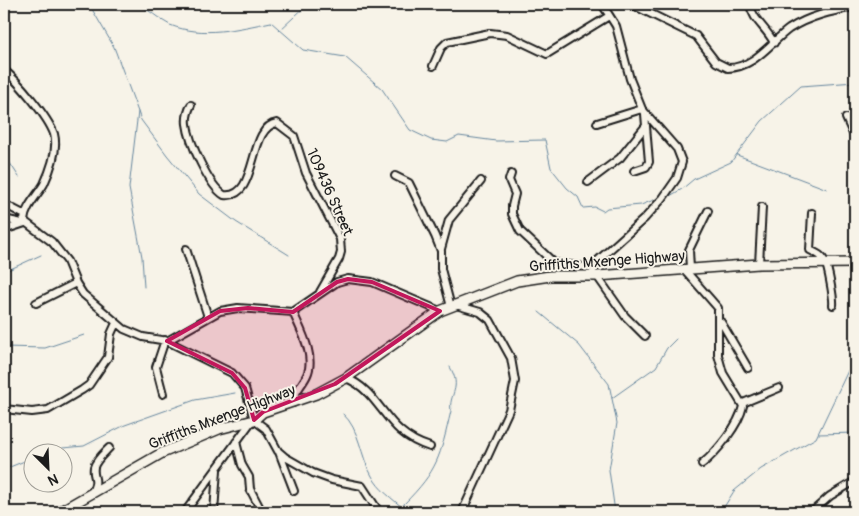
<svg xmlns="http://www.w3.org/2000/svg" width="859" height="516" viewBox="0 0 859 516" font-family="Pangolin,sans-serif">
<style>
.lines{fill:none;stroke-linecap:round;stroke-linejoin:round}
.stream{stroke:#66869e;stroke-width:1}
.street-casing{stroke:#1c1c1c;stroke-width:10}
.secondary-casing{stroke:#1c1c1c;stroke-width:12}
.street{stroke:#f7f3e8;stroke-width:6}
.secondary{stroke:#f7f3e8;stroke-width:9}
.marked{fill:#c2185b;fill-opacity:0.2;stroke:#c2185b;stroke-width:4;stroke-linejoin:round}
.labels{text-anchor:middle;stroke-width:4;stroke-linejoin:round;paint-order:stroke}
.street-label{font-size:15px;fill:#1c1c1c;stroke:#f7f3e8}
</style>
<rect width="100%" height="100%" fill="#f7f3e8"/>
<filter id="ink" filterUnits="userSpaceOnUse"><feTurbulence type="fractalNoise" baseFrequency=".02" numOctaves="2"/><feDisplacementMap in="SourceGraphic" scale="10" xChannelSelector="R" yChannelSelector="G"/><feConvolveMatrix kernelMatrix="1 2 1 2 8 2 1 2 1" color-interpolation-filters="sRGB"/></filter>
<g filter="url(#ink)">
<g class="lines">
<path class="stream" d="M89,4L114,47L141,120L167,155L199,194L236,222L289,255
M137,4C149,9 158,19 170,25C203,38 237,29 271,22L303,50L345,57L382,89L410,130L431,140L447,142L459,136L496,141L545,140L551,168L567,188L578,197L583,208L595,207L603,211L607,208L641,205L659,198
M280,30L308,4
M138,112L129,188L142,257L144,287
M4,154L19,177
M737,155L827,189
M668,197L682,189L694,179L731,162L762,121L801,86L855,82
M4,272L41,255
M539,312L579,345L609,384L617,423L609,470L615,512
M4,347L45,348L84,335
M612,398L656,367L667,348L676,339
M343,414C360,429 360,456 372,476C379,490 392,498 404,509
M819,434L855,433
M43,454L63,448L84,446L125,425L195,400L235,393
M5,469L32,458
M404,512V504C438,470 440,457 451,411C448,394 463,389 450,367
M721,512L734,491L761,469L816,438L855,356"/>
<g class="street-casing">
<path id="street" d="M631,4L696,36L716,62L728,68C754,68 770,43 789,29C809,16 832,11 855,7
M750,4C752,20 767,28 774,43
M433,66L441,48L447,42L490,33L507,35L547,54L609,16
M4,70C18,81 48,117 54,134C58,149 50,171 44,184C37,196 25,207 24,221L52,242L67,261L76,283L83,294L124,329L143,337L167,341L220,311L238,308L293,312L337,282L348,279L372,282L440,311
M191,105C188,111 186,117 187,124C189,142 209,186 224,195C259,200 247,127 277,123L294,136L306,173L340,239L341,252L339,259L320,292
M846,118L855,138
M597,123L642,109
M634,171L646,167L649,162L645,114
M511,174L509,180L515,194L512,206V214L520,231L554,263L593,268
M395,176L409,183L435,236L441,251V269L451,307
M588,182L620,158L645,127
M4,204L25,215
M812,213L810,250C816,253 822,255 825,262C828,267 834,299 833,305
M4,219L22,223
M4,230L25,223
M186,249L208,317
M441,249L449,220L481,181
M759,264L762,207
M684,269L718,308V355L723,373L743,406C739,425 717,452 702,464
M690,269L689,250L708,211
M592,276L595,263L645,218L663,198L677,178L682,162L677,149L642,109L630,79L616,26L602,4
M597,276L625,316L645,336
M36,303L76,283
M456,305L480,312L490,320L511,358L515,381L509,410L462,512
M293,312C300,329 316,356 307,375C302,386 294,391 293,403
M721,322L748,368
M167,341L232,373L245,388L254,420L266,429L278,451L285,457L313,473L332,480L362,486L379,512
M346,378C383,393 383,433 430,447
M163,394L156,367L165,340
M743,403L779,388
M4,409L32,412L48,410L82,390L89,385L108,357L111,334L116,323
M236,442L242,465L249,477L250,489L262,512
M279,452L294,491
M91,494C100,477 92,479 94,467C96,460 103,454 109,448
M185,512L251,422
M214,512L217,470
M812,512L830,496L855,481"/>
</g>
<g class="secondary-casing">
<path id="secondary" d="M59,512L162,453L219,429L254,420L263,412L316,394L346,378L440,311L517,281L550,276H597L759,264L855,263"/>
</g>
<use href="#street" class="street"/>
<use href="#secondary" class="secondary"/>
</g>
</g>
<path class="marked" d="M348,279L372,282L440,311L335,384L263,412L254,420L245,388L232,373L167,341L220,311L248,308L293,312L337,282Z"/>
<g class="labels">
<g class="street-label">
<text transform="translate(330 192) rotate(66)" y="5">109436 Street</text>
<text transform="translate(607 261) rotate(-4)" y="5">Griffiths Mxenge Highway</text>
<text transform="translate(222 417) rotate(-21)" y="5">Griffiths Mxenge Highway</text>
</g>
</g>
<rect width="859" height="516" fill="none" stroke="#f7f3e8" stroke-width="20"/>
<rect x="10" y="10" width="839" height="496" fill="none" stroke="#1c1c1c" stroke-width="2" filter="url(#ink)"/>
<g transform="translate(48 468) rotate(156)"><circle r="24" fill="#f7f3e8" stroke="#9f9d96"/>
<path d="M0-4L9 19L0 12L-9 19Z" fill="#1c1c1c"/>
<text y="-8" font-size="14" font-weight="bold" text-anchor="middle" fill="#1c1c1c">N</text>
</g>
</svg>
